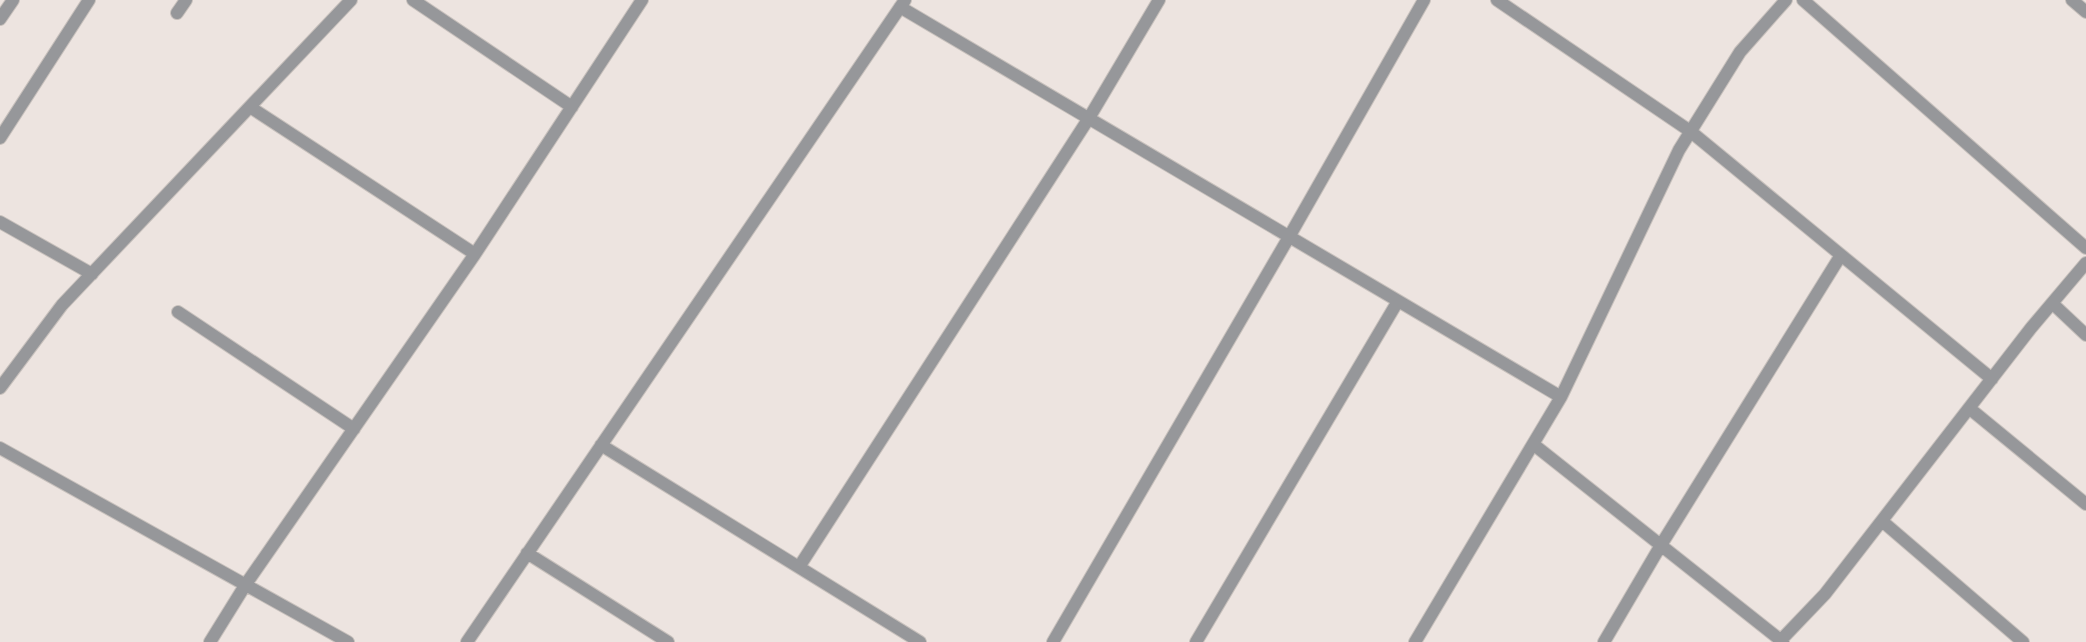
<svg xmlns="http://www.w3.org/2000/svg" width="2086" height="642" viewBox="0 0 2086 642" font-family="'Space Grotesk',sans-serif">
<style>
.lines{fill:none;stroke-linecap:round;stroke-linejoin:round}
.minor-casing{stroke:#c7c0bc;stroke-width:14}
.minor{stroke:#96979a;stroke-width:12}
</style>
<rect width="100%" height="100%" fill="#ede4e0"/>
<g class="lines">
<g class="minor-casing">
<path id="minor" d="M413,0L572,107
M1497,0L1690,131L1992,379
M1803,0L2086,248
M2072,0L2086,12
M900,7L1561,397
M177,13L186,0
M0,19L13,0
M250,107L475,254
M0,138L89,0
M0,222L92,274
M2052,303L2086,335
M178,312L354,429
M0,388L62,305L351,0
M1969,408L2086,504
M1533,444L1783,642
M601,445L920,642
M0,448L348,642
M1882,521L2023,642
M527,553L668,642
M799,567L1089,118L1159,0
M1781,640L1825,594L2031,328L2086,263
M210,642L246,584L475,254L642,0
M467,642L905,0
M1053,642L1289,237L1424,0
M1196,642L1398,301
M1415,642L1561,397L1679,150L1740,52L1786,0
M1604,642L1661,545L1841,255"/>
</g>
<use href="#minor" class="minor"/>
</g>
</svg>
